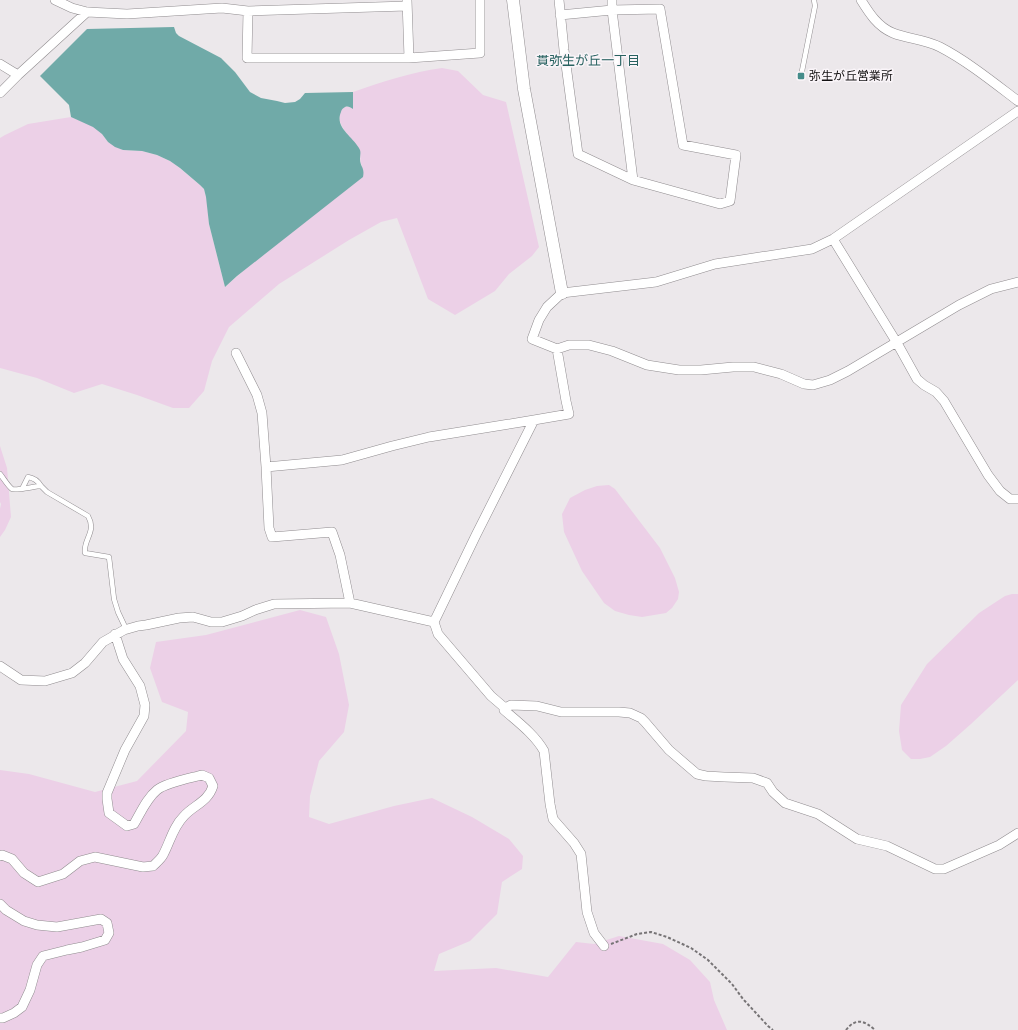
<svg xmlns="http://www.w3.org/2000/svg" width="1018" height="1030" viewBox="0 0 1018 1030" font-family="Rubik,'Noto Sans JP',sans-serif">
<style>
.green{fill:#ecd0e7}
.water{fill:#70aaa8}
.lines{fill:none;stroke-linecap:round;stroke-linejoin:round}
.service-casing{stroke:#908c8f;stroke-width:5.5}
.minor-casing{stroke:#908c8f;stroke-width:10}
.tertiary-casing{stroke:#908c8f;stroke-width:13}
.path{stroke:#777476;stroke-width:2;stroke-dasharray:3 2;stroke-linecap:butt}
.service{stroke:#fff;stroke-width:4.5}
.minor{stroke:#fff;stroke-width:9}
.tertiary{stroke:#fff;stroke-width:12}
.poi-dot{fill:#448c8a;stroke:#faf5f9;stroke-width:1.5}
.labels{text-anchor:middle;stroke-width:3;stroke-linejoin:round;paint-order:stroke}
.poi-label{font-size:12px;fill:#131112;stroke:#faf5f9;text-anchor:start}
.neighbourhood-label{font-size:13px;fill:#286260;stroke:#faf5f9}
</style>
<rect width="100%" height="100%" fill="#ece8eb"/>
<path class="green" d="M442,68L458,71L483,95L506,102L539,247L532,256L509,274L495,291L455,315L428,299L397,218L381,222L349,240L279,284L229,327L212,361L204,391L189,408H173L137,395L102,384L74,393L37,378L0,368V138L5,135L28,124L71,117L93,126L102,134L108,142L123,150L142,151L157,155L170,161L176,165L200,185L204,189L207,201L209,224L225,287L362,166C359,160 362,153 358,148C352,138 332,122 342,109C345,105 349,107 353,108V92C382,82 412,72 442,68Z
M0,446L7,468L11,517L5,530L0,537V509L1,504L0,502Z
M609,485L615,489L660,548L675,578L679,592L678,599L672,608L666,613L642,617L629,615L615,611L604,603L582,571L564,532L562,514L570,498L585,490L597,486Z
M1012,594H1018V680L971,724L946,746L930,757L920,759H911L902,750L899,731L901,705L927,664L979,613L1005,596Z
M300,610L326,617L339,654L349,705L344,732L319,761L310,796L309,817L329,824L394,806L432,798L472,817L509,839L523,856L522,869L502,882L497,914L470,941L439,954L434,971L496,968L548,977L576,942L594,944L619,936L663,944L690,960L710,982L714,1000L727,1030H0V770L29,774L95,792L137,781L186,731L188,712L162,702L150,668L156,642L206,635Z"/>
<path class="water" d="M174,27L176,33L179,36L221,58L235,72L250,92L261,98L277,101L285,103L295,102L300,99L305,93L353,92V109C350,107 348,106 345,107C342,109 342,109 341,112C334,128 354,137 360,150C361,153 360,156 360,159C360,167 365,167 363,177L237,276L225,287L209,224L206,197L204,189L200,185L180,168L170,161L157,155L142,151L123,150L115,147L108,142L102,134L93,127L71,117L69,105L40,76L87,29Z"/>
<g class="lines">
<g class="service-casing">
<path id="service" d="M801,76L815,6L814,0
M0,474C4,479 8,486 12,489C15,491 36,486 41,486L47,492L88,516C97,532 83,539 85,553L109,557L114,599L118,612L126,629
M22,489L28,477C35,478 38,481 41,486"/>
</g>
<g class="minor-casing">
<path id="minor" d="M55,0L72,8L87,12L127,14L222,8L248,11L407,6
M559,0L564,50L578,154L633,180L720,204L730,201L736,155L683,145L660,9L612,10L560,15
M612,0V10L633,180
M861,0C869,13 878,27 893,33C908,39 925,39 940,47C967,61 993,82 1018,101
M248,11L247,58H409L407,0
M409,58L480,53V0
M0,64L18,75
M0,93L18,75L87,12
M1018,111L833,239L812,249L715,264L656,282L562,293L547,307L539,320L532,339L557,349L569,345H589L612,351L647,365L679,370H701L733,367H754L781,374L804,384L813,385L830,380L848,371L959,305L991,289L1018,282
M833,239L897,343L917,379L924,385L936,392L944,401L988,475L1000,491L1010,499H1018
M236,353L257,395L262,413L266,467L269,528L272,537L332,532L340,555L350,603
M534,420L476,535L434,622L438,634L491,696L505,708L511,705L537,706L561,712H619L630,713L641,718L645,722L669,750L697,774L706,776L724,777L753,778L767,783L773,792L785,803L818,814L857,839L887,846L935,869H944L999,845L1018,833
M266,467L342,460L392,446L429,437L534,420L569,414L566,401L557,349
M0,666L21,680L45,681L72,673L85,663L103,642L124,630L138,626L146,625L179,618L193,617L211,622H222L242,616L255,610L274,604L350,603L434,622
M505,708L504,710C518,722 535,735 544,751L550,804L553,819L574,843L581,854L587,912L594,933L604,946
M0,856L2,855L12,859L24,873L38,882L63,874L80,861L95,857L143,867L153,866C156,863 161,859 163,855C170,842 173,827 184,816C194,805 208,802 213,786L209,778L202,775C191,778 167,782 157,790C147,798 141,812 134,824L127,826L109,813L107,799V793L125,750L144,716L145,705L140,686L123,659L115,634
M0,904L6,910L24,921L37,925L57,927L101,919L107,923L109,933L105,940L82,947L67,950L43,956L37,965L30,990L22,1007L14,1013L3,1018H0"/>
</g>
<g class="tertiary-casing">
<path id="tertiary" d="M513,0L524,89L562,293"/>
</g>
<path class="path" d="M611,944L637,934L651,932L667,937L691,948L708,960L732,984L743,999L768,1026L773,1030
M846,1030C856,1017 865,1021 875,1030"/>
<use href="#service" class="service"/>
<use href="#minor" class="minor"/>
<use href="#tertiary" class="tertiary"/>
</g>
<rect class="poi-dot" x="797" y="72" width="8" height="8" rx="2"/>
<g class="labels">
<g class="poi-label">
<text x="809" y="80">弥生が丘営業所</text>
</g>
<g class="neighbourhood-label">
<text x="588" y="65">貫弥生が丘一丁目</text>
</g>
</g>
</svg>
